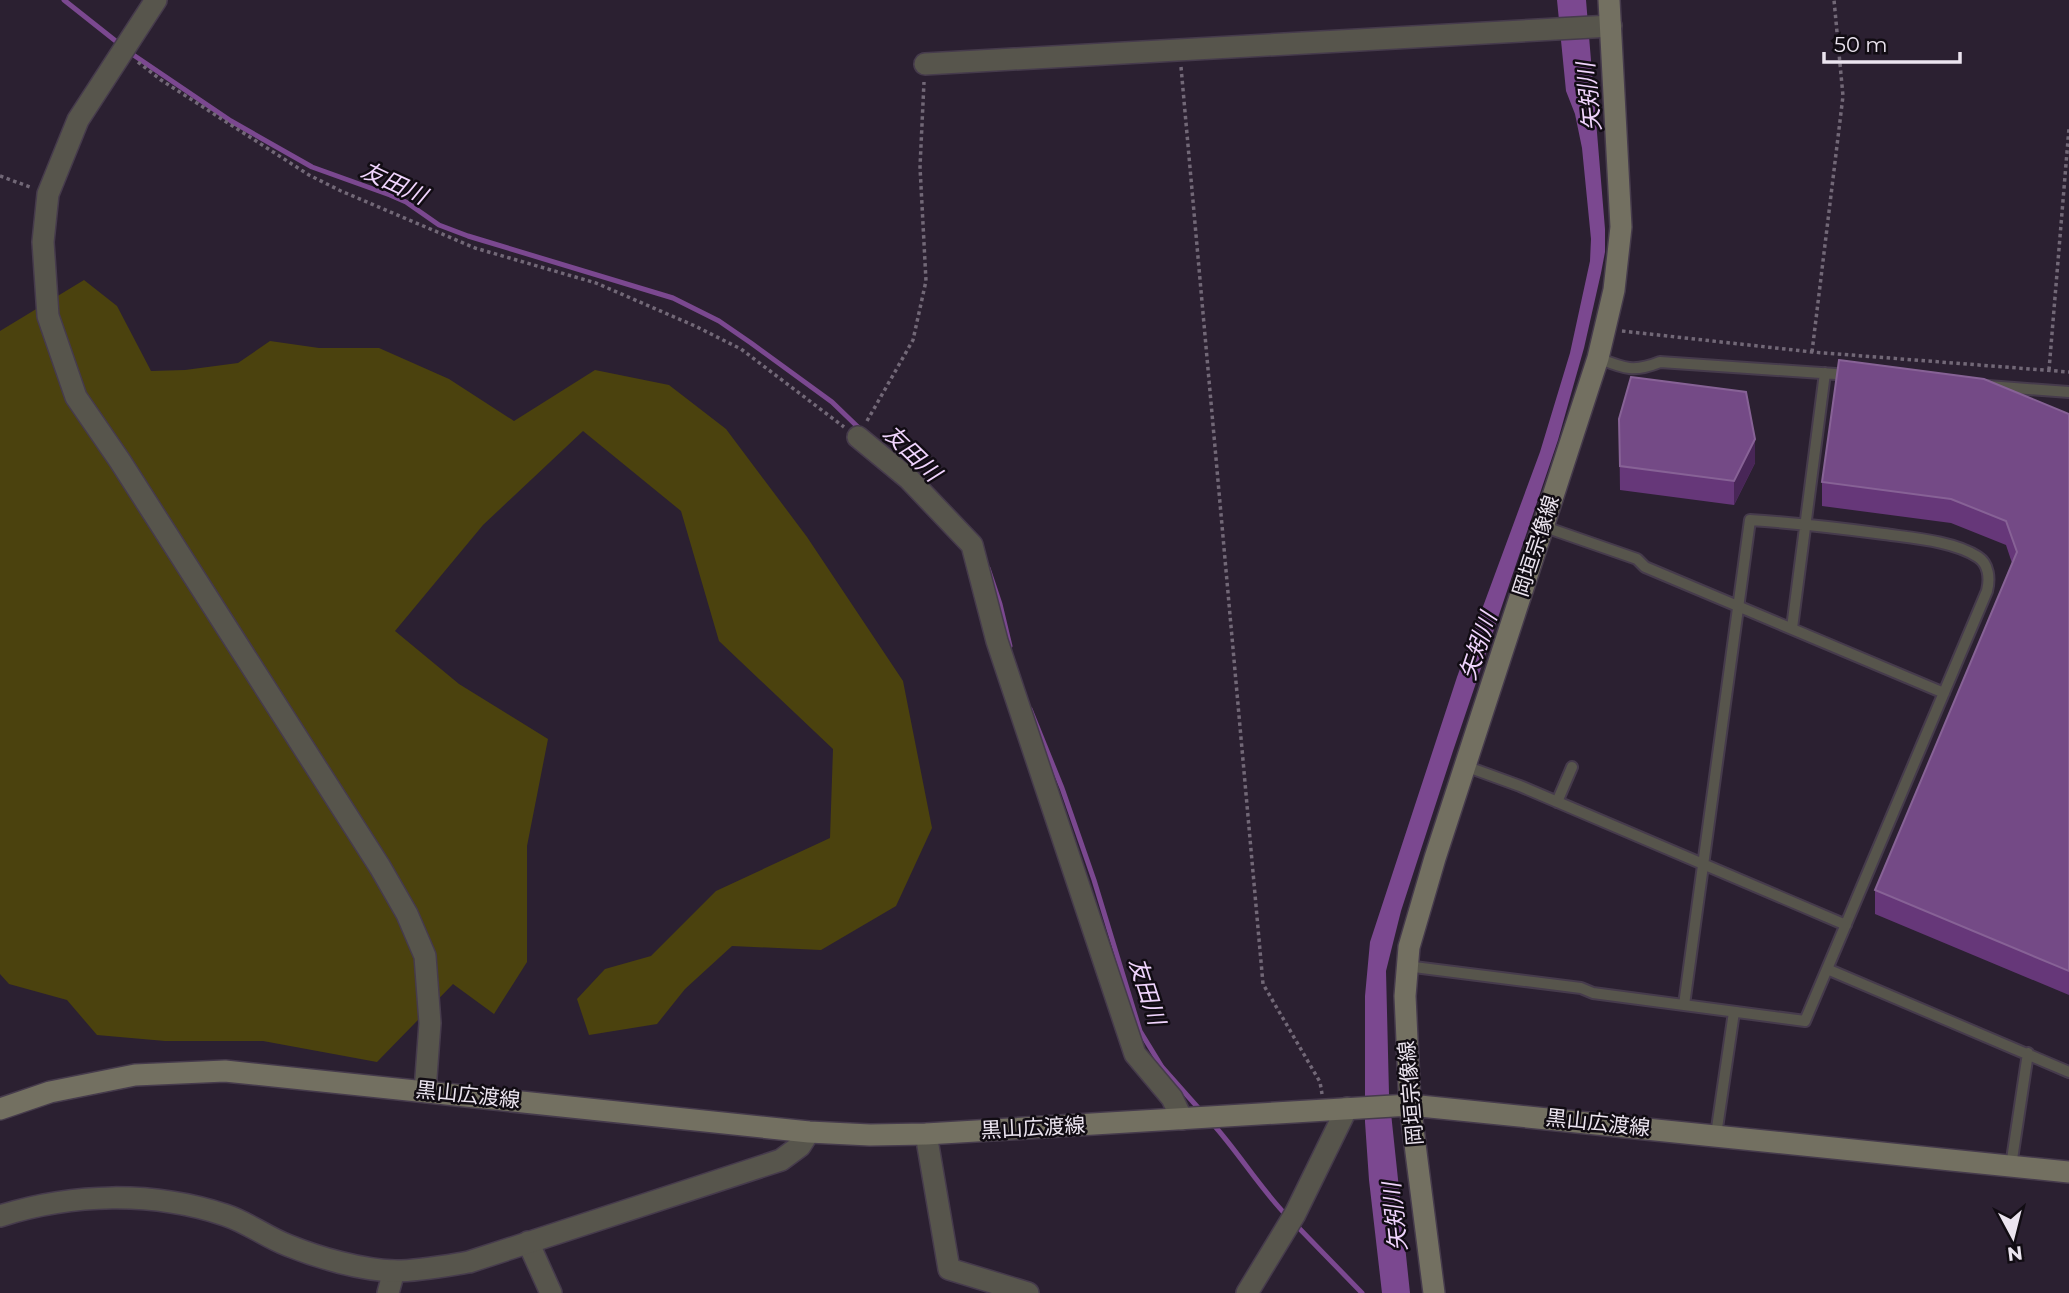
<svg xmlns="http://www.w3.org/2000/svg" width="2069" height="1293" viewBox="0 0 2069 1293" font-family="Montserrat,'Noto Sans JP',sans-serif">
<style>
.green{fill:#4b420e}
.water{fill:#7b4890}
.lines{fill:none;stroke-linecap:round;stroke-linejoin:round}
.stream{stroke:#7b4890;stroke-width:5}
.service-casing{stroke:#463b4c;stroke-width:14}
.minor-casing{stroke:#463b4c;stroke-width:24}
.tertiary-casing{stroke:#463b4c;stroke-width:24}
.secondary-casing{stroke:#463b4c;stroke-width:24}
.path{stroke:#726877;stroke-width:3.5;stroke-dasharray:3.5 3.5;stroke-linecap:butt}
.service{stroke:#57554c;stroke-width:10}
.minor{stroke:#57554c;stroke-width:21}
.tertiary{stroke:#57554c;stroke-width:21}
.secondary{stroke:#737061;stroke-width:21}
.wall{fill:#663779}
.shaded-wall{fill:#482657}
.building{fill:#744a86;stroke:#876296;stroke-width:2}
.labels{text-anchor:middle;stroke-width:5;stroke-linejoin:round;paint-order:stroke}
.street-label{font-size:21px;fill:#ebe4ef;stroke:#110c13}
.water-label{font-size:23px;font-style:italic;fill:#f1d5fe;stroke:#110c13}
</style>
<rect width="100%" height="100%" fill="#2b2031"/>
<path class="green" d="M84,280L117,306L151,371L185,370L238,363L270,341L319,348H379L449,379L514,421L595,370L669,385L726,429L807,537L903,681L932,828L896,906L821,950L732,946L685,989L657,1024L589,1035L577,999L605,969L651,956L716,891L830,838L833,749L719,641L681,511L583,431L483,525L395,631L459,684L548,739L527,846V962L494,1014L453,984L377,1062L263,1041H165L97,1035L67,1000L9,984L0,974V331Z"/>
<path class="water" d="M1557,0H1586L1605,229V252L1601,273L1584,348L1558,440L1453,751L1401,911L1386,971L1389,1094L1410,1293H1382L1369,1180L1365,1122V996L1370,942L1457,677L1540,452L1570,353L1590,261L1591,239L1582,148L1575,114L1566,91Z"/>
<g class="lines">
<path class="stream" d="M64,0L122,46
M129,52L231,121L312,167L390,195L406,202L439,225L468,236L673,298L719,321L751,343L832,402L862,431
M988,568L1000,604L1010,646
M1030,709L1062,788L1094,880L1140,1031L1162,1067L1201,1111
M1212,1123C1239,1153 1259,1187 1287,1216
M1294,1223L1362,1293"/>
<g class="service-casing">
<path id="service" d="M1598,358C1623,368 1633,373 1660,362L1850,375
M1988,386L2069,392
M1542,526L1637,559L1645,567L1944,693
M1792,628L1825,373
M1465,766L1520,786L1846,925
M1557,802L1572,767
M1406,966L1581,988L1593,993L1805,1021L1987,591C1990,579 1989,564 1978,557C1954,541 1912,538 1884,534C1839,528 1795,523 1750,520L1684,1005
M1827,969L2069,1072
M1716,1135L1734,1012
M2011,1166L2028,1053"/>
</g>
<g class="minor-casing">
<path id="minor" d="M925,64L1611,26
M858,437L909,479L972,545L997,641L1135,1054L1172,1098L1182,1119
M926,1134L949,1269L1028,1293
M528,1242L551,1293
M388,1293L394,1271"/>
</g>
<g class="tertiary-casing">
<path id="tertiary" d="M156,0L78,120L48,194L43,242L48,316L76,397L120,461L380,867L407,914L425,956L430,1023L425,1091
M0,1216C73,1193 152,1191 225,1215C247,1222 266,1237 287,1245C319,1258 361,1270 395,1271C420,1271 445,1266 469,1262L781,1160L800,1146L809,1132
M1247,1293L1295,1214L1347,1108"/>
</g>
<g class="secondary-casing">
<path id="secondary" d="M0,1109L50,1092L135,1075L225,1071L809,1132L870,1135L926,1134L1410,1105L2069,1172
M1434,1293L1410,1105L1405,996L1409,947L1435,858L1598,358L1614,290L1621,227L1609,0"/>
</g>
<path class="path" d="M138,62L161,80L309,175L341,191L475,248L596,283L695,326L741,349L844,427
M1181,67L1263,984L1320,1082L1322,1094
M0,176L30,187
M1622,331L1812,352L2069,372
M1812,352L1843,96L1834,0
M2049,370L2069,128
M867,421L913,340L926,281L920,167L924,82"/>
<use href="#service" class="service"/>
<use href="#minor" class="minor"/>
<use href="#tertiary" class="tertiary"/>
<use href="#secondary" class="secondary"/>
</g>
<path class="wall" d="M2069,414V995L1875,914V890L2012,563L2006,545L1951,523L1822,506V482Z
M1619,419L1755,463L1734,505L1620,490Z"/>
<path class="shaded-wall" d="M1755,439V463L1734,505V481Z"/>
<path class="building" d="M1839,360L1984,379L2069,414V971L1875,890L2017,552L2006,521L1951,499L1822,482Z
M1631,377L1746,392L1755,439L1734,481L1620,466L1619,419Z"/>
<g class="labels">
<g class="street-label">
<text transform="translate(1536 546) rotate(-72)" y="7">岡垣宗像線</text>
<text transform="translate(1411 1093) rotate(-95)" y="7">岡垣宗像線</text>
<text transform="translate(468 1095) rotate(6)" y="7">黒山広渡線</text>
<text transform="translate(1598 1123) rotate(6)" y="7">黒山広渡線</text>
<text transform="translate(1033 1128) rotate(-3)" y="7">黒山広渡線</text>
</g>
<g class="water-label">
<text transform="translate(1589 97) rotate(-96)" y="8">矢矧川</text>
<text transform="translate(394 183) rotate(25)" y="8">友田川</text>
<text transform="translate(912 453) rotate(44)" y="8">友田川</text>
<text transform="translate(1478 646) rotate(-71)" y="8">矢矧川</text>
<text transform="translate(1147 991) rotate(72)" y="8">友田川</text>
<text transform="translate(1395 1217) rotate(-96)" y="8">矢矧川</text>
</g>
</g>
<g transform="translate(2013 1237) rotate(173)" stroke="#110c13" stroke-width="5" paint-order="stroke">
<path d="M0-5L12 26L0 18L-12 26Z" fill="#ebe4ef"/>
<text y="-10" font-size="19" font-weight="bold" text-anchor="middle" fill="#ebe4ef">N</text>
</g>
<path d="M1824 52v10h136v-10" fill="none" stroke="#ebe4ef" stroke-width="3.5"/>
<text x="1834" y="52" font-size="21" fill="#ebe4ef" stroke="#110c13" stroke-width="5" paint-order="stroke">50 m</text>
</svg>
